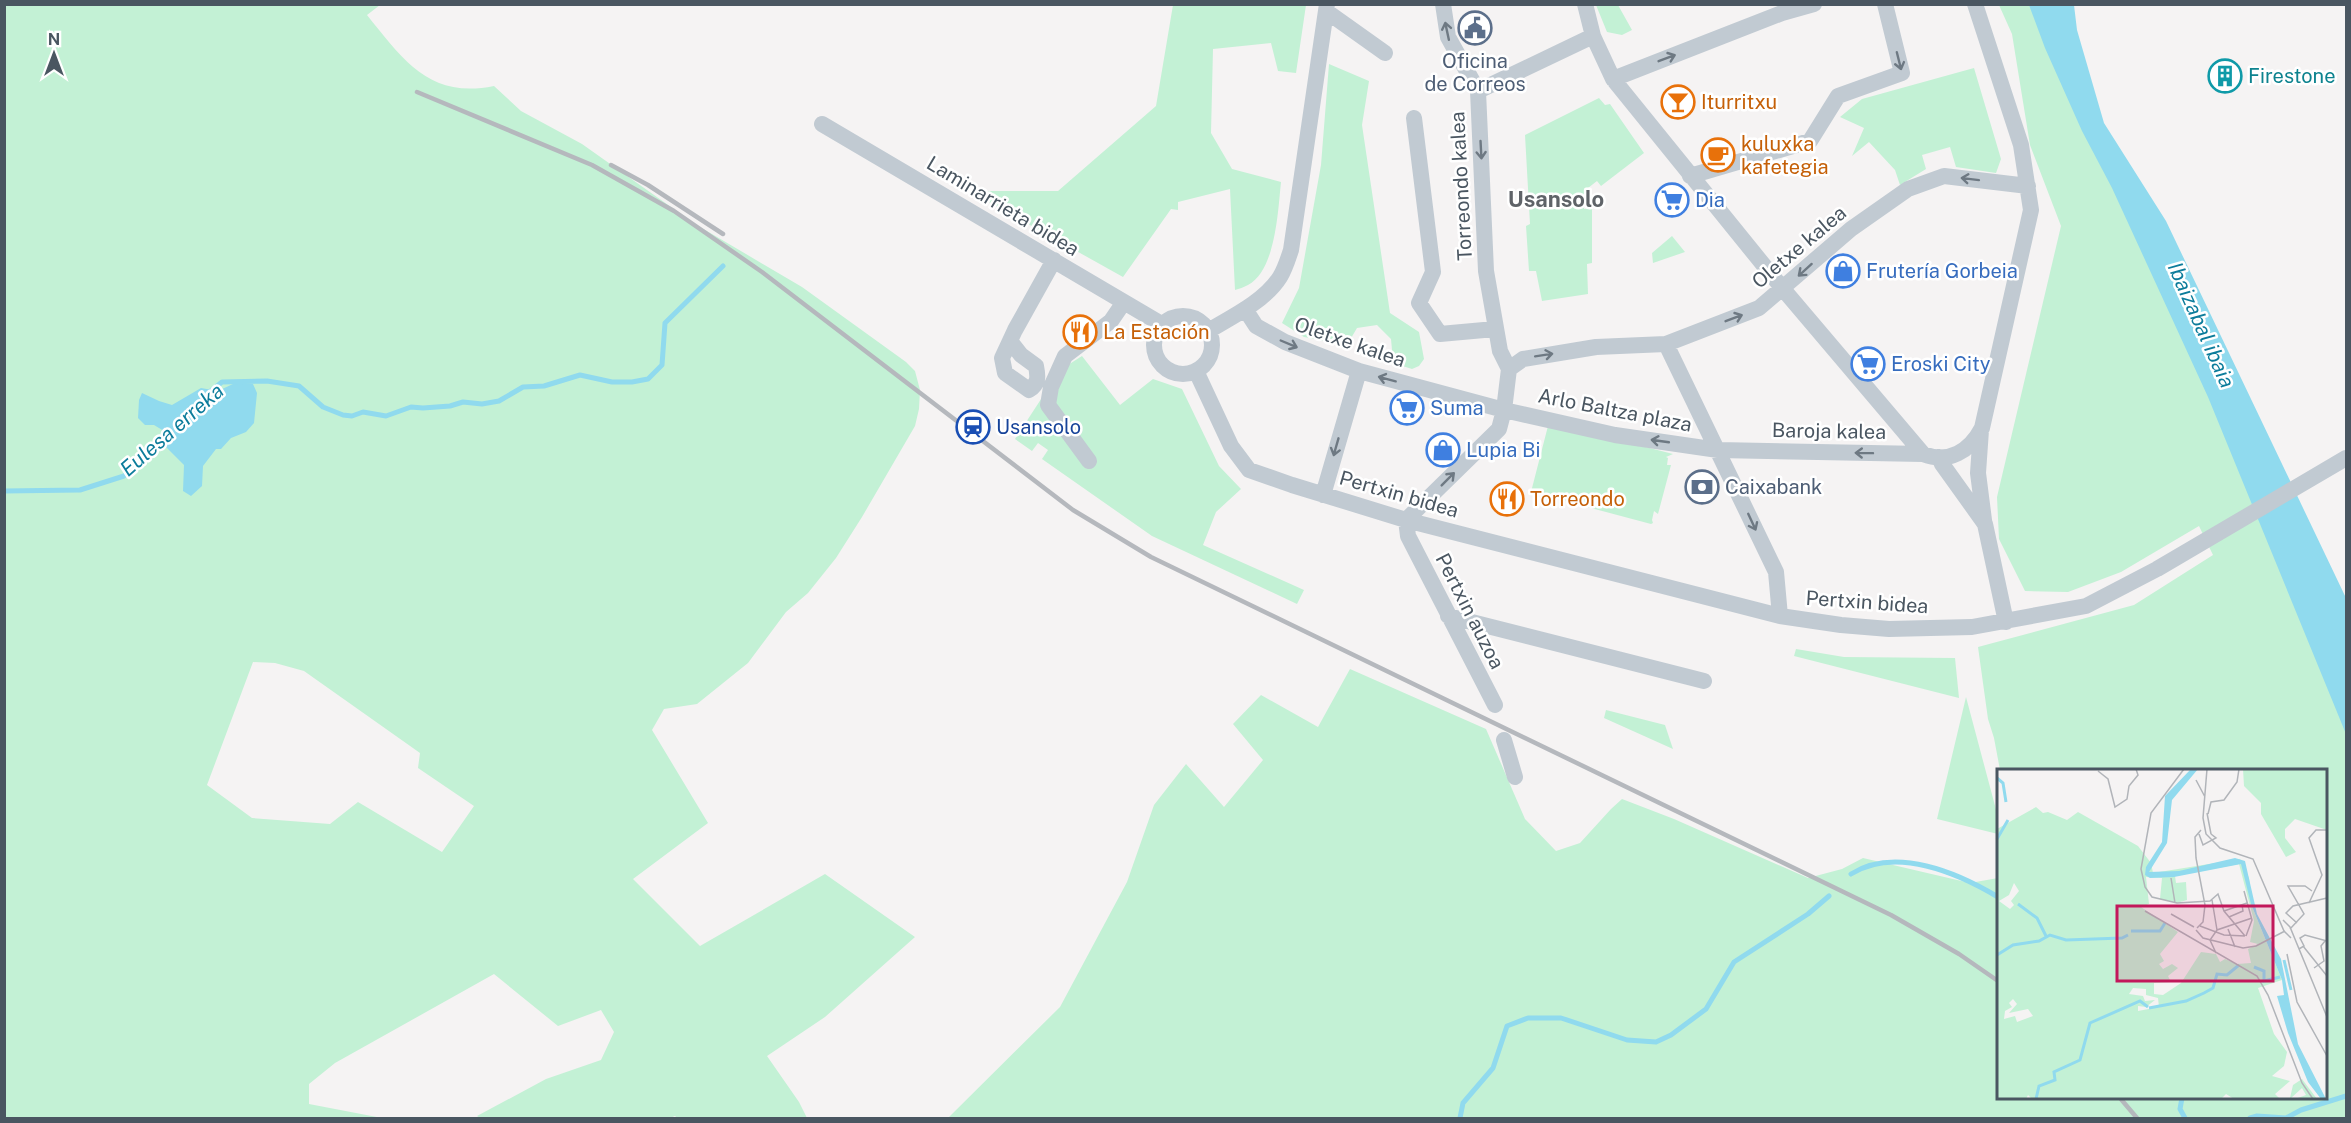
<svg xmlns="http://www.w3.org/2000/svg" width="2351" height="1123" viewBox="0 0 2351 1123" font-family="'Public Sans',sans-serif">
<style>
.green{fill:#c3f1d5;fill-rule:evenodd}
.water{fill:#90daee}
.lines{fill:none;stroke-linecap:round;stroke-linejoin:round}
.stream{stroke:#90daee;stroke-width:5}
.street{stroke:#c1cad2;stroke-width:16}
.rail{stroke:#b5b8bd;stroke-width:4.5}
.oneway{stroke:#6e7983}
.labels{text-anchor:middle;stroke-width:5;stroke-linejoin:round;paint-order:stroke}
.service-label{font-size:20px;fill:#4e5e75;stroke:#fff}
.culture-label{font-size:20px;fill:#0d838f;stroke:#fff;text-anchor:start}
.food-label{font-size:20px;fill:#c56008;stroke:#fff;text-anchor:start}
.street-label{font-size:20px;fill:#4a5661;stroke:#fff}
.shop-label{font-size:20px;fill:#366cbe;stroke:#fff;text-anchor:start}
.transit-label{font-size:20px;fill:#164399;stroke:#fff;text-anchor:start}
.water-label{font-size:21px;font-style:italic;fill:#0c7c9b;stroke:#fff}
.quarter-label{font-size:22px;font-weight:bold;fill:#5f6368;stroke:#fff}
.inset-river{fill:none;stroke:#90daee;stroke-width:3}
.inset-road{fill:none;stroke:#b1b4b9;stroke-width:1.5}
.view{fill:#c2185b;fill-opacity:0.15;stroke:#c2185b;stroke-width:3}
.inset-edge{fill:none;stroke:#4a5661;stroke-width:3}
</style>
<rect width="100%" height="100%" fill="#f5f3f3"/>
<path class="green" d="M5,5H380L367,15C404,61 430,99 494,86L521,111L582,144L695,224L802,287L906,362L915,371L920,390L919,409L915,426L862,517L836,558L808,593L786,612L748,663L697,704L664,709L652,730L708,823L633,879L700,946L825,874L915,937L825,1017L767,1056L799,1102L807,1118H677L675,1116L670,1118H480L477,1116L546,1079L601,1060L614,1032L601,1010L558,1026L494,974L335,1063L309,1084V1104L382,1118H5ZM253,662L275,663L304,671L420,753L418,768L474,806L442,852L358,802L330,824L252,818L207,785Z
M1173,5H1306L1296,73L1278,71L1271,43L1213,49L1211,133L1232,169L1281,182C1278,210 1276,270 1248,285C1244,287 1239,289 1235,290L1230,189L1178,202V210L1171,209L1123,277L969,191H1058L1156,106Z
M1596,5H1618L1632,30L1622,35L1607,32Z
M1999,5H2040L2296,556L2346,709V1118H948L1060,1007L1127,882L1154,805L1186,764L1224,807L1263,760L1233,724L1261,695L1318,727L1350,669L1486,729L1525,819L1556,851L1580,843L1611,809L1622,799L1674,819L1808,878L1842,869L1863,858L1970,883L1998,878V1098H2326V770H2000L1994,738L1988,719L1978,647L2134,605L2213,555L2199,526L2121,572L2068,592L2025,591L1999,539L1997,497L2061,226L2030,145L2012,34Z
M1329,64L1369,81L1362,125L1390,313L1419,332L1424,359L1419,366L1412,369L1387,361L1392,350L1391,339L1377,325L1357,328L1347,345L1304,337L1282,323L1299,288L1321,165Z
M1974,68L2001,159L1996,173L1956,167L1950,147L1922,155L1926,169L1900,185L1895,170L1869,142L1852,156L1864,128L1840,117L1862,99Z
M1599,98L1605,105L1610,104L1644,153L1601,186L1597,181L1588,188L1589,194L1584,196V209L1592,208V263L1587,264L1588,294L1542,301L1536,271H1529L1526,226L1530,224L1525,135Z
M1672,236L1685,252L1653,263L1652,253Z
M1082,356L1120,405L1153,379L1182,389L1219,466L1241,489L1216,512L1203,545L1304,590L1297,604L1152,536L1042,459L1048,450L1038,443L1032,451L1015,439L1060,370Z
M1556,424L1673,454L1666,457L1668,458L1667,465H1671L1658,514L1654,511L1652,520L1653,523L1651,524L1531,492L1548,426Z
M1796,649L1844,657L1955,658L1959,698L1794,656Z
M1966,697L1998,817V834L1937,819Z
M1606,710L1665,725L1673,749L1604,718Z"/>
<path class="water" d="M2029,5H2074L2077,30L2104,123L2166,221L2346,598V734L2208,397L2112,188L2082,131L2045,48Z
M235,383L253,384L257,393L254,423L246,432L231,438L221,449H216L203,466L202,486L191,496L183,491L184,465L162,443L164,431L154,425H145L138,418L139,400L142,393L159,401L172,405L201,388L218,391Z"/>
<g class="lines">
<path class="stream" d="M207,394L222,382L267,381L299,386L323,407L343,415L352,416L363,412L386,416L411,407L423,408L450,406L463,402L482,404L499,401L523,387L544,386L580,375L612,382H632L648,379L662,365L665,323L723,266
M4,491L80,490L124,476L166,434
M1851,874C1896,846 1958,873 1998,897
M2182,1098L2180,1109L2185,1118
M1460,1118L1463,1103L1493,1068L1507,1026L1528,1018H1561L1627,1040L1656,1042L1671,1035L1706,1009L1734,962L1808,914L1829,896
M2250,1118L2257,1116L2286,1118L2301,1110L2346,1096"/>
<path class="street" d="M1443,4L1448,37L1478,91L1486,271L1500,351L1509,369
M1585,4L1593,36L1613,79L1783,289L1923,454
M1326,11L1385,53
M1613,79L1782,13L1814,4
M1478,91L1593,36
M1414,118L1433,272L1419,303L1440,334L1495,329
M822,124L1163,325
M1690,176L1810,141L1838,96L1902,73L1885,4
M1245,309L1256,326L1285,342L1359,371L1504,410L1615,435L1718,450L1923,454C1949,464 1970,451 1982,428L2031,210L2021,145L1975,4
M1154 345a29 29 0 1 1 58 0a29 29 0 1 1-58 0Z
M1208,331C1232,317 1265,301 1280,277C1285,269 1288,259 1291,250L1327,4
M1010,341L1021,355L1036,366C1038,376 1039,384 1029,390L1005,373L1002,358L1015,330L1054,260
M1666,344L1776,572L1780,616
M1196,371L1231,446L1249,470L1292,485L1406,520L1780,616L1841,625L1889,629L1972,627L2086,606L2157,569L2346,458
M1981,430L1978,473L1984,520
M1939,457L1942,464L1985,524L2006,622
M1089,461L1048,405L1051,387L1065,356L1111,321L1124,302
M1323,495L1359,371
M1448,616L1704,681
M1495,705L1408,536L1406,520L1499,429L1504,410L1509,369L1523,359L1596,347L1666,344L1759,308L1851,229L1908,189L1944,176L2028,186
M1504,740L1515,777"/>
<path class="rail" d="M417,92L592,165L674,211L762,272L1073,510L1151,557L1891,915L1959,954L1998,981
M611,165L648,185L723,234
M2120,1098L2137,1118"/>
</g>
<defs><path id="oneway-shaft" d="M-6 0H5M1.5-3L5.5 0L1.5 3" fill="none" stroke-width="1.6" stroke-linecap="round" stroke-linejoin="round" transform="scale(1.5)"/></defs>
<g class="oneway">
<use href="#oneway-shaft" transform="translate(1447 31) rotate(-102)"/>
<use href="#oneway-shaft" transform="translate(1667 58) rotate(-21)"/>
<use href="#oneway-shaft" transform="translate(1899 61) rotate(76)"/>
<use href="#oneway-shaft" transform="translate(1481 150) rotate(87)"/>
<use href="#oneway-shaft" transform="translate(1970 179) rotate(-173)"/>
<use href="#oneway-shaft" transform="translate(1805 270) rotate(138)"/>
<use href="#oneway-shaft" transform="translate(1734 318) rotate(-21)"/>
<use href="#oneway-shaft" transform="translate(1289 344) rotate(23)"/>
<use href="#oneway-shaft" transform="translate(1544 355) rotate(-9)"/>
<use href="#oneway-shaft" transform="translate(1387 379) rotate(-165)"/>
<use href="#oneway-shaft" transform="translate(1660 441) rotate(-172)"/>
<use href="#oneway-shaft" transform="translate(1336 447) rotate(106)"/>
<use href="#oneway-shaft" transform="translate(1864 453) rotate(-179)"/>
<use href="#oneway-shaft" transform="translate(1448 479) rotate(-45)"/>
<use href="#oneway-shaft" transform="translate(1752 522) rotate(65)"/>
</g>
<defs>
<g id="civic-ring" transform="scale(1.725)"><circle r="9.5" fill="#fff" stroke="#5c6f8a" stroke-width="1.5"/><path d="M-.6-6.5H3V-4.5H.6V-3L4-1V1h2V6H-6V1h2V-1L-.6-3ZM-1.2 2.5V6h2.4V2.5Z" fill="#5c6f8a"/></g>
<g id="building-ring" transform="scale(1.725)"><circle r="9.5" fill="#fff" stroke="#0f9aa8" stroke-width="1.5"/><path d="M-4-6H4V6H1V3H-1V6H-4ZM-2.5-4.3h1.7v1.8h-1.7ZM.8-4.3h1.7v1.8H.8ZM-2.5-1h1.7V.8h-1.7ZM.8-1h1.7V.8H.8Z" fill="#0f9aa8"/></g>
<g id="bar-ring" transform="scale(1.725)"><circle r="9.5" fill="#fff" stroke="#e8710a" stroke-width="1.5"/><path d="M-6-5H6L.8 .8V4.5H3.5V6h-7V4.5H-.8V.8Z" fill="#e8710a"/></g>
<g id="cafe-ring" transform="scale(1.725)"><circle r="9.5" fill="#fff" stroke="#e8710a" stroke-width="1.5"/><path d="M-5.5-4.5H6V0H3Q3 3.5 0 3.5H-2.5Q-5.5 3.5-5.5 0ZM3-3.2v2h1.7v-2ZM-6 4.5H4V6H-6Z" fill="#e8710a"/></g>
<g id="supermarket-ring" transform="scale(1.725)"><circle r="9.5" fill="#fff" stroke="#3f7fe0" stroke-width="1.5"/><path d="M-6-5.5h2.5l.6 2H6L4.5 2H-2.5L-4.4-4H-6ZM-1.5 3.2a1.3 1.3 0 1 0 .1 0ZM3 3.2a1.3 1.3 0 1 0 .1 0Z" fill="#3f7fe0"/></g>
<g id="shop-ring" transform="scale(1.725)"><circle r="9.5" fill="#fff" stroke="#3f7fe0" stroke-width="1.5"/><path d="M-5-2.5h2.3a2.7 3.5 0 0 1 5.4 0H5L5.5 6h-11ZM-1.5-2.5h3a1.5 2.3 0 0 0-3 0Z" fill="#3f7fe0"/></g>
<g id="restaurant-ring" transform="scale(1.725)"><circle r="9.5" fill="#fff" stroke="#e8710a" stroke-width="1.5"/><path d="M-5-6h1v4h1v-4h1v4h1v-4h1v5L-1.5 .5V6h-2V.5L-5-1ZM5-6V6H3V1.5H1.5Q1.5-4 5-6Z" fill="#e8710a"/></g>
<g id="station-ring" transform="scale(1.725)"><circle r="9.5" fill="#fff" stroke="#1a4fb4" stroke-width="1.5"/><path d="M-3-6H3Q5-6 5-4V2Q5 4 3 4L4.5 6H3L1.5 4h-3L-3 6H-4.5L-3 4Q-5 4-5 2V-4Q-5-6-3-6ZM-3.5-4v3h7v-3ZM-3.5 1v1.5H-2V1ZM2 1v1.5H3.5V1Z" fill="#1a4fb4"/></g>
<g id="bank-ring" transform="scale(1.725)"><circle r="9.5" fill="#fff" stroke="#5c6f8a" stroke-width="1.5"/><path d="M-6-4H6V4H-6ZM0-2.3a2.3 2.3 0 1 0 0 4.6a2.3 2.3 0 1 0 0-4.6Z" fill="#5c6f8a"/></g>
</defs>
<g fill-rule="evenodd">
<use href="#civic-ring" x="1475" y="28"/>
<use href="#building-ring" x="2225" y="76"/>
<use href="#bar-ring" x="1678" y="102"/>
<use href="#cafe-ring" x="1718" y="155"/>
<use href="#supermarket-ring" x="1672" y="200"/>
<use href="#shop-ring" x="1843" y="271"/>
<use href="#restaurant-ring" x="1080" y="332"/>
<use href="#supermarket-ring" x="1868" y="364"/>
<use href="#supermarket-ring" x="1407" y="408"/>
<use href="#station-ring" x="973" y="427"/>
<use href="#shop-ring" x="1443" y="450"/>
<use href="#bank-ring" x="1702" y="487"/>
<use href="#restaurant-ring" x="1507" y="499"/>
</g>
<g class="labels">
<g class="service-label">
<text x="1475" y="68">Oficina<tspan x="1475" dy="23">de Correos</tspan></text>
<text x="1725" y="494" text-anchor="start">Caixabank</text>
</g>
<g class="culture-label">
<text x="2248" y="83">Firestone</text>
</g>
<g class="food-label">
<text x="1701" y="109">Iturritxu</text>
<text x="1741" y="151">kuluxka<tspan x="1741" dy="23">kafetegia</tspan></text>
<text x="1103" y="339">La Estación</text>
<text x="1530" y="506">Torreondo</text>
</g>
<g class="street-label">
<text transform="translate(1461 186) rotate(-93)" y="7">Torreondo kalea</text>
<text transform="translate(1003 206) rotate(31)" y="7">Laminarrieta bidea</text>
<text transform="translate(1799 247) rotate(-40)" y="7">Oletxe kalea</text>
<text transform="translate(1350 342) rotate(19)" y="7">Oletxe kalea</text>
<text transform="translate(1615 410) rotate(11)" y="7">Arlo Baltza plaza</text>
<text transform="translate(1829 431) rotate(1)" y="7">Baroja kalea</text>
<text transform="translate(1399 494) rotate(16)" y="7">Pertxin bidea</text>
<text transform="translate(1867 602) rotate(4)" y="7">Pertxin bidea</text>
<text transform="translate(1470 611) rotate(63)" y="7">Pertxin auzoa</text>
</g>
<g class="shop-label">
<text x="1695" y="207">Dia</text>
<text x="1866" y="278">Frutería Gorbeia</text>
<text x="1891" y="371">Eroski City</text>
<text x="1430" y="415">Suma</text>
<text x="1466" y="457">Lupia Bi</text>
</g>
<g class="transit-label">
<text x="996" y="434">Usansolo</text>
</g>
<g class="water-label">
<text transform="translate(2201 325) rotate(66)" y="7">Ibaizabal ibaia</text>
<text transform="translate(172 430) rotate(-41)" y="7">Eulesa erreka</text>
</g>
<g class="quarter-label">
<text x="1556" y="207">Usansolo</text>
</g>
</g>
<g transform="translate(1997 769)">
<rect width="330" height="330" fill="#f5f3f3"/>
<path d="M246,0H330V61L298,50L288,60V69L299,83L289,88L264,45V34L247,17ZM39,38L46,44L51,43L70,51L81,43L141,77L154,94L156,104L243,90L252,109L256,140L285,211L261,219L277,265L290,283L287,297L275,307L293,312L278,325L282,329L237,330L229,325L224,330H35L31,326L29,330H0V60ZM242,95L257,152L253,173L261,175L251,180L254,194L240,195L228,190L223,193L219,185L204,183L184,214L166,226L157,225V214L174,213L171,207L181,199L175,195L166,200L162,195L167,192L163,185L181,163L144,138L152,135L149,108L165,109L163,130L180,134L190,131L189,113L179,114L178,107ZM17,114L22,122L14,132L17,136L13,140L2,132L12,126ZM136,219L149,220V226L161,229L162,238L141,242V237L149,238L158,231L148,232L146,227L132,225ZM16,230L20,235L12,244L31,240L36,247L20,253L18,247L7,250L8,242L15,238L12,234ZM305,310L320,330H298L309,326L305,319L293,330H287L293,329L296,316Z" fill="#c3f1d5" fill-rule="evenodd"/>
<path d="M201,0L175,31L170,74L152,103L182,102L238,89L248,92L260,145L284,190L301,275L329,330H324L311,313L291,264L280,227L287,226L285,211L254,135L244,95L177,108L153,109L148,106L149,98L165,73L168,27L193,1Z" fill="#90daee"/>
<path class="inset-river" d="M0,9L6,14L9,33M0,70L11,51M21,135L40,149L49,167M134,162H163L168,154M0,186L16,176L42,172L53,166L69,171L125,169L131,166M287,191L294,221M257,198L267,202V212L283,208M152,239L189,232L207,224L216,219L220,205L230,206L242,196M39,330L42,317L58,311L57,303L83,291L93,254L143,232L151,238"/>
<path class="inset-road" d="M187,0L154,44L144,100L148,118L155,128L180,134L213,132L221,125L227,142L248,167M210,0L206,49L209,65L223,79L256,90L287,162L294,169M101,2L111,10L118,38L130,30L132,17L141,6L139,0M199,11L208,28M210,44L214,65M211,45L214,33L227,31L240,13L242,0M202,65L206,76L219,69L214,65M174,109L178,134M247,122L255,151L249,167M215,131L220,161M312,134L325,106L312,69L319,61H329M148,142L260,207L271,226L305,314L316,330M227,142L250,134M174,145L197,158M232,148L246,142L245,136M286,151L293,158L330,248M300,154L289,144L296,137L330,129M203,157L227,166L248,167M200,159L206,153L208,136L199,89L198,68L204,61M231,160L238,178M293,160L307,145L291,117H308L315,122M199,161L206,169L246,179L259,177L288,162M306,177L330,207M302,180L307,177L303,169L308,166L330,172M219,184L213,171L220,161L255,149M290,185L300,233L330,287M317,199L327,192L324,177L328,172"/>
<path class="view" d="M120,137H276V212H120Z"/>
<rect width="330" height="330" class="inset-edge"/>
</g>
<rect width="2351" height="1123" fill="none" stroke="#4a5661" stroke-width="12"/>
<g transform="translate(54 54)" stroke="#ffffff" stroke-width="4.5" paint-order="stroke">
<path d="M0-4.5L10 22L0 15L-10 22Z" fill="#4a5661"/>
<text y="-9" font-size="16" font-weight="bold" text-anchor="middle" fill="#4a5661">N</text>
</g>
</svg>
